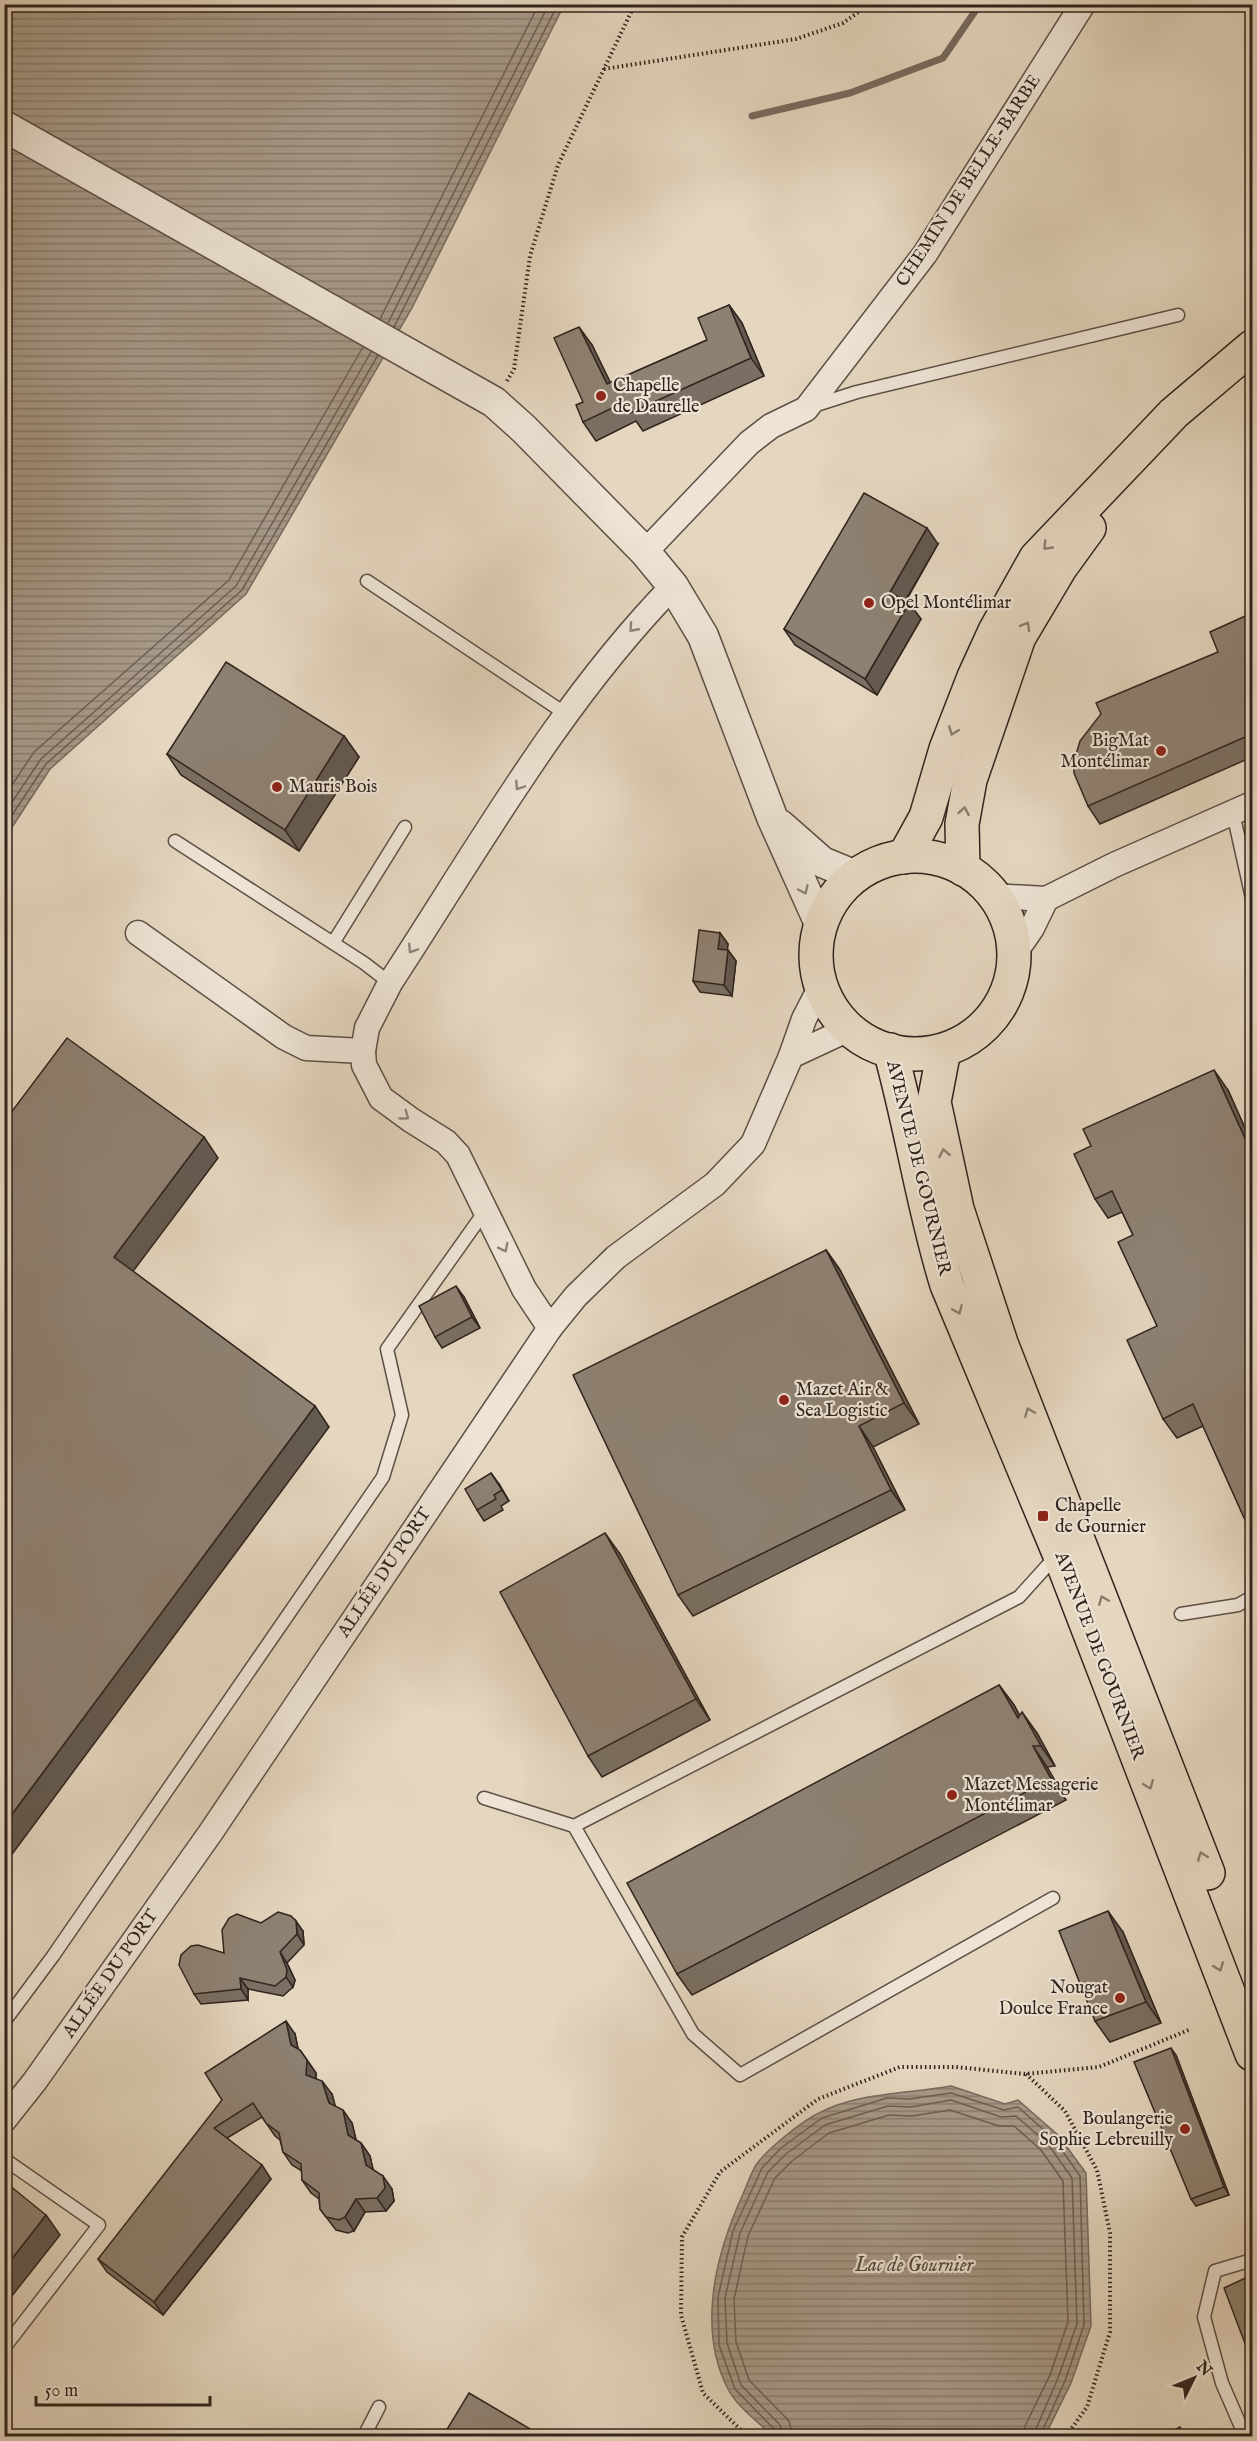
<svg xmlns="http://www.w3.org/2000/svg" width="1257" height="2441" font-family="'IM FELL English',serif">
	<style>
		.water { fill: url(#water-rules); stroke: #776a5e; stroke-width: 1.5 }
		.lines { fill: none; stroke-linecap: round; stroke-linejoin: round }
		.shore { stroke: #6c5e53; stroke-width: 1.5 }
		.stream { stroke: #776a5e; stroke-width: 7 }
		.service-casing { stroke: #5d5046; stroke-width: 15 }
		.minor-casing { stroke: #5d5046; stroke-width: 27 }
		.tertiary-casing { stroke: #5d5046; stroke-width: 33 }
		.primary-casing { stroke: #30241e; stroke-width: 36 }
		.path { stroke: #30241e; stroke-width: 4; stroke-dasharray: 1.5 3; stroke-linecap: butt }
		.service { stroke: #ede4d5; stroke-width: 12 }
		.minor { stroke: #ede4d5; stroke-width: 24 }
		.tertiary { stroke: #ede4d5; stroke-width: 30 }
		.primary { stroke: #e4d6bf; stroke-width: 33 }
		.wall { fill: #7a6f62; stroke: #30241e; stroke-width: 1.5 }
		.shaded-wall { fill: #635a50; stroke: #30241e; stroke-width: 1.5 }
		.building { fill: #8e8172; stroke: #30241e; stroke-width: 1.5 }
		.oneway { stroke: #8a7d6e }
		.oneway2 { stroke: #8e847a }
		.poi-dot { fill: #8f2418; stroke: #ede4d5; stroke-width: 2 }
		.labels { text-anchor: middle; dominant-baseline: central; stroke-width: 4.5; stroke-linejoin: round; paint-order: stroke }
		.street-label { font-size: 18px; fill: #30241e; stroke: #ede4d5 }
		.poi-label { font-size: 18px; fill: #30241e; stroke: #ede4d5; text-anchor: start }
		.water-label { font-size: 20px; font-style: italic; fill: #54473e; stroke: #ede4d5 }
	</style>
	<defs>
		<pattern id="water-rules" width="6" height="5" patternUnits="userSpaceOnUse" patternTransform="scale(1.5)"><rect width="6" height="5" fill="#a79988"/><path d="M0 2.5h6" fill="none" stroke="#887d6f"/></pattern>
	</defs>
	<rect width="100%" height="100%" fill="#e4d6bf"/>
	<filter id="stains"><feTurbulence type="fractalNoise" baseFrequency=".00333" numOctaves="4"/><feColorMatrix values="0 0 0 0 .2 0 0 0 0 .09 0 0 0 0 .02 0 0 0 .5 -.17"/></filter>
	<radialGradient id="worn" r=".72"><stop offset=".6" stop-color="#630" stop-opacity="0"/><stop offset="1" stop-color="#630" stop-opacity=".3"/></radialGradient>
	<g class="water">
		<polygon points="5,5 564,5 412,308 246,594 50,769 5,838"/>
		<path d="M951,2086l54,18 13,-4 40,35 28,38 5,153 -20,57 -26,53h-272c-14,-13 -35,-29 -44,-45 -33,-62 -13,-138 14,-197 4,-9 8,-21 13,-29 11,-16 46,-44 63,-52 40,-21 89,-19 132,-27z"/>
	</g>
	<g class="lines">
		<g class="shore">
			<polyline points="380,319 539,4"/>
			<polyline points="388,323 549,4"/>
			<polyline points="394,327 558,4"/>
			<polyline points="4,797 34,752 229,580 363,347"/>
			<polyline points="4,814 41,759 236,586 371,352"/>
			<polyline points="4,827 46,764 242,590 378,355"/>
			<polyline points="776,2436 775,2430 735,2389 719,2345 718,2297 733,2231 762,2168 781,2148 822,2118 887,2098 910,2099 951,2093 1004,2110 1018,2107 1054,2139 1080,2176 1084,2325 1065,2381 1040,2436"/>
			<polyline points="784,2436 780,2425 741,2385 727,2343 725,2298 740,2233 768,2172 786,2154 825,2125 888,2106 911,2107 951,2100 1001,2117 1016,2116 1048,2144 1072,2178 1077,2324 1058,2378 1033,2436"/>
			<polyline points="793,2436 789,2421 749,2380 736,2342 734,2299 748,2236 775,2178 792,2161 829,2133 889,2115 912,2116 950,2110 999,2126 1014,2126 1041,2150 1063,2181 1068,2322 1050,2375 1025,2426 1024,2436"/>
		</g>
		<polyline class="stream" points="752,116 850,93 943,58 980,4"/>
		<defs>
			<g id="service">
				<polyline points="813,406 857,392 1178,315"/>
				<polyline points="367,581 566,714"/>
				<polyline points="1233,813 1252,898"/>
				<polyline points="175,841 364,963 390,983"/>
				<polyline points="333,943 405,827"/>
				<polyline points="1181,1614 1238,1605 1252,1597"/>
				<polyline points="484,1798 574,1826"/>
				<polyline points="1053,1898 740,2075 693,2034 574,1826 1019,1597 1056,1556"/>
				<polyline points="4,2022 53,1956 383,1477 402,1415 387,1349 485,1211"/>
				<polyline points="4,2159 99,2225 4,2348"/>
				<polyline points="364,2436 379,2407"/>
				<polyline points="1245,2436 1222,2383 1204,2317 1215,2271 1252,2260"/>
			</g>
			<g id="minor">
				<polyline points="645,552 749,443 771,426 806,409 925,254 1083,4"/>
				<polyline points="993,896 1046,899 1114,865 1252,804"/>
				<polyline points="138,933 284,1037 306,1048 363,1051"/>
				<polyline points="1014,954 1032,928 1046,899"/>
				<polyline points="821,986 804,1019 791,1056 836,1035 846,1026"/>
				<path d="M550,1328l-26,-39 -66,-134 -12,-13 -35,-22 -30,-22 -17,-33 -1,-14 4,-23 23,-45c89,-136 170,-281 283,-397"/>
				<polyline points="4,2120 35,2081 211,1832 550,1328 576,1296 616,1257 715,1184 753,1144 791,1056"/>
			</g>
			<g id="tertiary">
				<polyline points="4,126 494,402 524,429 645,552 673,586 703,636 772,817 821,926"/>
				<polyline points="780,825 822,862 856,876"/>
			</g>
			<g id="primary">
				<circle cx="915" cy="955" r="99"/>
				<polyline points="904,857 926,817 946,749 974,677 995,631 1036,558 1174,413 1252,347"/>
				<polyline points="963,869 962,824 970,780 1019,637 1060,568 1089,528"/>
				<path d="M890,1050c22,78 33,158 57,235l112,268 193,501"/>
				<polyline points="944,1050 934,1102 957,1209 1001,1343 1208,1873"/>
			</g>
		</defs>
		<use href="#service" class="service-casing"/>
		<use href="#minor" class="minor-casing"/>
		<use href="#tertiary" class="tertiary-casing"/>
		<use href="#primary" class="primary-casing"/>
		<g class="path">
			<polyline points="604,69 796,39 843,23 870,4"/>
			<polyline points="507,381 514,369 530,256 558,165 635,4"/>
			<polyline points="1026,2074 1065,2111 1097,2170 1110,2233 1110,2332 1087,2407 1066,2436"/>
			<polyline points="747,2436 703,2393 681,2315 682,2237 720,2172 818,2099 900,2067 956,2067 1025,2074 1099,2067 1191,2029"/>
		</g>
		<use href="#service" class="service"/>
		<use href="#minor" class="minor"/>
		<use href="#tertiary" class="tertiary"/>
		<use href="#primary" class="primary"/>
	</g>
	<g class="wall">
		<polygon points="729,305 742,323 764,376 643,431 636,421 596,441 583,422 583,402 592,345 610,383 707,340"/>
		<polygon points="938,544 906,601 909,603 921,619 877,695 795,645 784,629"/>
		<polygon points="1252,613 1252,757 1100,824 1088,806 1218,652"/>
		<polygon points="344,736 359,757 299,851 181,775 167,754"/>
		<polygon points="720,933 728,944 727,950 728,950 736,961 732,996 700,992 693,981"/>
		<polygon points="1228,1090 1252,1144 1252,1531 1246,1522 1203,1426 1177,1438 1163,1419 1157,1326 1133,1235 1122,1212 1108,1218 1095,1199"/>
		<polygon points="826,1250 840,1270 919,1424 873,1447 905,1510 693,1616 678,1595"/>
		<polygon points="464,1297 480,1328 442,1348 435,1337"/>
		<polygon points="499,1484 509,1501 501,1506 503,1510 484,1521 477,1510"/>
		<polygon points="620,1554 710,1720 602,1777 588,1756"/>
		<polygon points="999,1685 1014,1705 1020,1716 1037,1733 1055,1766 1047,1767 1066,1800 692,1995 677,1974"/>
		<polygon points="261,1923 303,1931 304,1945 287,1963 295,1980 293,1987 283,1996 248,1989 248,2000 201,2004 194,1994 224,1953"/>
		<polygon points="1123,1932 1161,2023 1110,2042 1095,2021"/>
		<polygon points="295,2034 298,2049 309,2063 316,2073 316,2079 332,2094 335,2106 352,2123 356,2140 361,2143 370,2156 373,2170 392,2189 394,2201 386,2211 365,2212 354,2231 348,2233 336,2230 320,2209 319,2199 311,2193 302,2180 302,2171 292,2165 283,2152 280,2140 275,2136 262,2117 227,2138 271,2179 163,2315 107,2272 98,2259"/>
		<polygon points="1176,2055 1229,2195 1196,2206 1191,2199"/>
	</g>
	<g class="shaded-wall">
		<polygon points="729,305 742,323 764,376 751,358"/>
		<polygon points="579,327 592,345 620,402 607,384"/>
		<polygon points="927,528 938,544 901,608 890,592"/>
		<polygon points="909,603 921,619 877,695 865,679"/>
		<polygon points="344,736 359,757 299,851 285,830"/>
		<polygon points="720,933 728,944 726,960 718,949"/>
		<polygon points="728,950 736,961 732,996 724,985"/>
		<polygon points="1214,1070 1228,1090 1252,1144 1252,1154"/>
		<polygon points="204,1137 218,1158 128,1278 114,1257"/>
		<polygon points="826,1250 840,1270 919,1424 904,1403"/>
		<polygon points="456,1286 464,1297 480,1328 472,1317"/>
		<polygon points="315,1406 329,1427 4,1865 4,1825"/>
		<polygon points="859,1426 873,1447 905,1510 891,1490"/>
		<polygon points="491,1473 499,1484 509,1501 502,1490"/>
		<polygon points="605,1533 620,1554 710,1720 696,1699"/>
		<polygon points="999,1685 1014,1705 1032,1739 1018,1718"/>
		<polygon points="1022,1712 1037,1733 1055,1766 1041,1746"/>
		<polygon points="1033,1746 1047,1767 1066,1800 1051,1779"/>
		<polygon points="1108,1911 1123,1932 1161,2023 1146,2002"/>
		<polygon points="296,1921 303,1931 304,1945 297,1934"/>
		<polygon points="280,1952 287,1963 295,1980 293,1987 286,1977"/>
		<polygon points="240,1978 248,1989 248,2000 241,1989"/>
		<polygon points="286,2021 295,2034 300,2058 291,2045"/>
		<polygon points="1171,2048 1176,2055 1229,2195 1224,2187"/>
		<polygon points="300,2050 316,2073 315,2088 306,2075"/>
		<polygon points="322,2081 332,2094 338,2116 329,2103"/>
		<polygon points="343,2110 352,2123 358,2148 348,2135"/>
		<polygon points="361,2143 370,2156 375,2178 366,2165"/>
		<polygon points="262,2165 271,2179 163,2315 154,2302"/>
		<polygon points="383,2176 392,2189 394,2201 386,2211 377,2198"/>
		<polygon points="356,2199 365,2212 354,2231 345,2217"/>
		<polygon points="46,2215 60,2235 4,2306 4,2269"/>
	</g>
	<g class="building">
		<polygon points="729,305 751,358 630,413 625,402 583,422 576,405 583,402 554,338 579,327 607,384 707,340 698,318"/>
		<polygon points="864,493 927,528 890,592 909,603 865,679 784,629"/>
		<polygon points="1252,613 1252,734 1088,806 1074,773 1074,761 1080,741 1101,714 1096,703 1218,652 1210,632"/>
		<polygon points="226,662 344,736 285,830 167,754"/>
		<polygon points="699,930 720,933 718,949 728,950 724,985 693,981"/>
		<polygon points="67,1038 204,1137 114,1257 315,1406 4,1825 4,1122"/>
		<polygon points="1214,1070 1252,1154 1252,1519 1246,1522 1193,1404 1163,1419 1127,1340 1157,1326 1118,1242 1133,1235 1112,1191 1095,1199 1074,1154 1091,1146 1083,1129"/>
		<polygon points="826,1250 904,1403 859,1426 891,1490 678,1595 573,1375"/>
		<polygon points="456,1286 472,1317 435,1337 419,1306"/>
		<polygon points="491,1473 502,1490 494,1495 496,1499 477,1510 465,1489"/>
		<polygon points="605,1533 696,1699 588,1756 500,1592"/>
		<polygon points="999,1685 1018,1718 1022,1712 1041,1746 1033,1746 1051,1779 677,1974 627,1883"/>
		<polygon points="1108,1911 1146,2002 1095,2021 1059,1931"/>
		<polygon points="278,1912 291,1916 296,1921 297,1934 280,1952 287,1970 286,1977 275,1986 240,1978 241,1989 194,1994 179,1965 181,1955 191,1946 198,1945 224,1953 222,1930 229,1918 237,1914 261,1923"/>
		<polygon points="286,2021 291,2045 300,2050 307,2060 306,2075 322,2081 329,2103 343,2110 348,2135 361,2143 366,2165 383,2176 385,2188 377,2198 356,2199 345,2217 339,2220 326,2217 320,2209 319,2193 302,2180 301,2164 283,2152 279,2133 266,2123 253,2103 214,2128 262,2165 154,2302 98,2259 222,2100 205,2073"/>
		<polygon points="1171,2048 1224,2187 1191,2199 1134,2062"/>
		<polygon points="4,2181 46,2215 4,2269"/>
		<polygon points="1252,2275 1252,2362 1224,2288"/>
		<polygon points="469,2393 542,2436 443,2436"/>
		<polygon points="1180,2427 1185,2436 1162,2436"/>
	</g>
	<defs><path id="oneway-chevron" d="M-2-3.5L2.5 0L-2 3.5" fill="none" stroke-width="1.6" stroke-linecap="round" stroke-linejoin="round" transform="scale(1.5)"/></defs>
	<g class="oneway">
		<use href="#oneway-chevron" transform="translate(1047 546) rotate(134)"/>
		<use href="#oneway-chevron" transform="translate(1026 626) rotate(-60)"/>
		<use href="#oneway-chevron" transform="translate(953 731) rotate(111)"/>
		<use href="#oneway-chevron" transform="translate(964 811) rotate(-80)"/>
		<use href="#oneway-chevron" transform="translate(944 1153) rotate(-101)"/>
		<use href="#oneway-chevron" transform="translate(958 1310) rotate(67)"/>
		<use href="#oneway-chevron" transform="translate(1029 1412) rotate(-112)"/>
		<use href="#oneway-chevron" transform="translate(1103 1600) rotate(-112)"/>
		<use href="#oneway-chevron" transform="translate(1149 1785) rotate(69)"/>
		<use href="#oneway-chevron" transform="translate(1202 1856) rotate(-111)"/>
		<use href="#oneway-chevron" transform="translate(1219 1967) rotate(69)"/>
	</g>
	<g class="oneway2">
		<use href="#oneway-chevron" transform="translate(633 628) rotate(132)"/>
		<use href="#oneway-chevron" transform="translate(519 786) rotate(123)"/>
		<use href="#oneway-chevron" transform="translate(804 890) rotate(65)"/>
		<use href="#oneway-chevron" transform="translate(412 949) rotate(123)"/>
		<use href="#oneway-chevron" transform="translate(405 1116) rotate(36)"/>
		<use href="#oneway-chevron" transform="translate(504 1248) rotate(63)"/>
	</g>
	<g class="poi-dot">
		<circle cx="601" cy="396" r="6"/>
		<circle cx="869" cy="603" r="6"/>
		<circle cx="1161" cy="751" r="6"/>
		<circle cx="277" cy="787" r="6"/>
		<circle cx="784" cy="1400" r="6"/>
		<rect x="1037" y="1510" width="12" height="12" rx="3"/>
		<circle cx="952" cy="1795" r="6"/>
		<circle cx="1120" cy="1998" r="6"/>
		<circle cx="1185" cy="2129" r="6"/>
	</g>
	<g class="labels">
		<g class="street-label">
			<text transform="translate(969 181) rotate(-57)">CHEMIN DE BELLE-BARBE</text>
			<text transform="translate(918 1168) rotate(76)">AVENUE DE GOURNIER</text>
			<text transform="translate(385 1573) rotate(-56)">ALLÉE DU PORT</text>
			<text transform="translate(1099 1656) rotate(69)">AVENUE DE GOURNIER</text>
			<text transform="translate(111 1974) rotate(-55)">ALLÉE DU PORT</text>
		</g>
		<g class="poi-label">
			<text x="613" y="386">Chapelle<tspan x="613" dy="21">de Daurelle</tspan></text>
			<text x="881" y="603">Opel Montélimar</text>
			<text x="1149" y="741" text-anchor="end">BigMat<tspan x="1149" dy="21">Montélimar</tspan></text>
			<text x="289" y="787">Mauris Bois</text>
			<text x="796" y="1390">Mazet Air &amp;<tspan x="796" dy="21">Sea Logistic</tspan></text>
			<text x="1055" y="1506">Chapelle<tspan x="1055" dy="21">de Gournier</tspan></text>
			<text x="964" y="1785">Mazet Messagerie<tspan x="964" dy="21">Montélimar</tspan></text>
			<text x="1108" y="1988" text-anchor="end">Nougat<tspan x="1108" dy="21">Doulce France</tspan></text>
			<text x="1173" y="2119" text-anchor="end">Boulangerie<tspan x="1173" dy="21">Sophie Lebreuilly</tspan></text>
		</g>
		<g class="water-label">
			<text x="914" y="2265">Lac de Gournier</text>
		</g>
	</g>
	<rect width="1257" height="2441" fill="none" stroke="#e4d6bf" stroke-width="24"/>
	<rect x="6" y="6" width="1245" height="2429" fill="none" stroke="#30241e" stroke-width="3"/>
	<rect x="12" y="12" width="1233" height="2417" fill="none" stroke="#30241e" stroke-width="1.5"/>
	<g transform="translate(1194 2378) rotate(47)" stroke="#ede4d5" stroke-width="4.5" paint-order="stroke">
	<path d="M0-4.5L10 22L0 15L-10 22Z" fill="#30241e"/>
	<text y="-9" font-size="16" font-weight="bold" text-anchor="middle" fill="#30241e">N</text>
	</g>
	<path d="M36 2396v9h174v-9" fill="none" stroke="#30241e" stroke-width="3"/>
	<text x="45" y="2396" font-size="18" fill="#30241e" stroke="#ede4d5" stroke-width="4.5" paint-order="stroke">50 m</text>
	<rect width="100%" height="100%" filter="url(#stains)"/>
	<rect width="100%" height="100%" fill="url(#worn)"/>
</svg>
